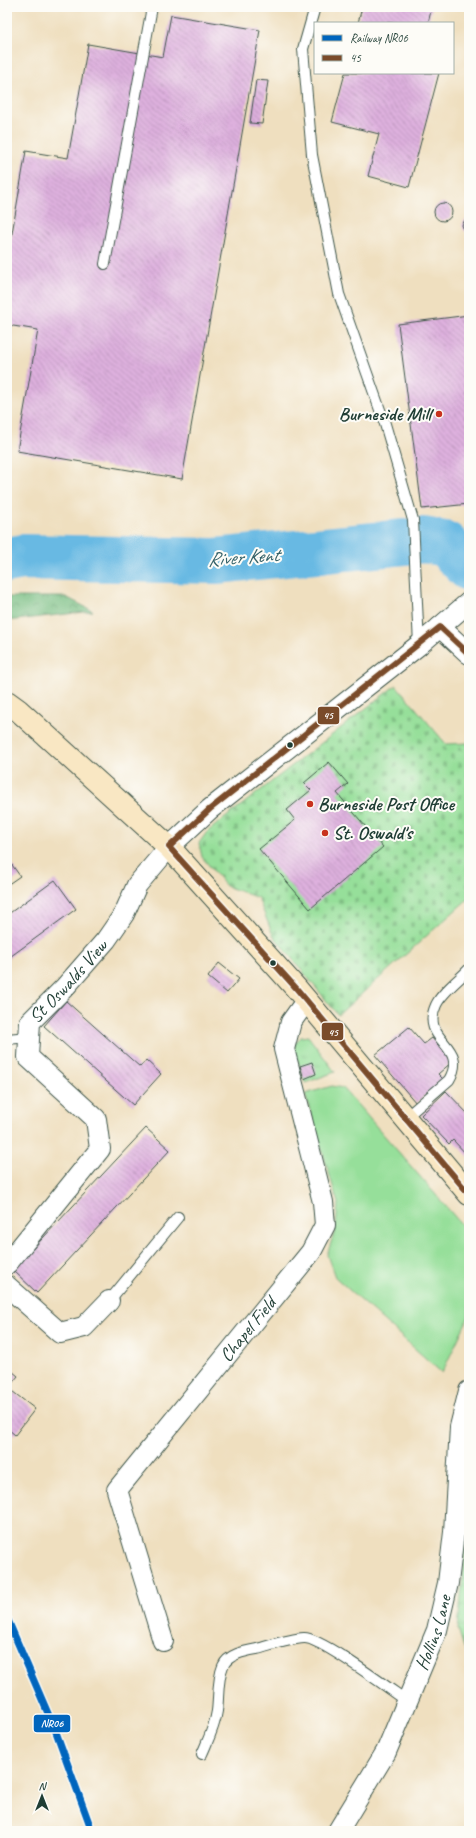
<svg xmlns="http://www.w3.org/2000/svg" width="476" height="1838" font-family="Caveat,sans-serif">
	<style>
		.grass { fill: url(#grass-tufts); stroke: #5a8e67 }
		.forest { fill: url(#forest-crowns); stroke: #4c7e5b }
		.cemetery { fill: url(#cemetery-stones); stroke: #5a8e67 }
		.green { fill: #96df9a; stroke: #5a8e67 }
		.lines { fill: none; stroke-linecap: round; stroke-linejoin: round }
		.river { stroke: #67b9e3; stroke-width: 46 }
		.building { fill: url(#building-back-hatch) }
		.lane-casing { stroke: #3e5549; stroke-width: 12 }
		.street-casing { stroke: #3e5549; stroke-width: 22 }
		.secondary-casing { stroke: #3e5549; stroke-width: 24 }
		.lane { stroke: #fff; stroke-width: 10 }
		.street { stroke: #fff; stroke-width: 20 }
		.secondary { stroke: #f9e7c3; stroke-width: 22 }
		.bus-1-casing { stroke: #fdfcf7; stroke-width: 9 }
		.bus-1 { stroke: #7a4b2a; stroke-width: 6 }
		.rail-1-casing { stroke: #fdfcf7; stroke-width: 10 }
		.rail-1 { stroke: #0065bd; stroke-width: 7 }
		.poi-dot { fill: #c8321e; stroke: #fdfcf7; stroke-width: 1.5 }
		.bus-dot { fill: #1f3d34; stroke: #fdfcf7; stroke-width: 1.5 }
		.labels { text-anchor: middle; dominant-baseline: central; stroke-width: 4; stroke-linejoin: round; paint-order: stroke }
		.poi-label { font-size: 19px; font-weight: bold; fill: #1f3d34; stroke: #fdfcf7; text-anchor: start }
		.street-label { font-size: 19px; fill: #1f3d34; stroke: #fdfcf7 }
		.water-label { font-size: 20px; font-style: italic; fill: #356269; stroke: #fdfcf7 }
		.line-badge { stroke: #fdfcf7; stroke-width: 1.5 }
		.badge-label { font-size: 11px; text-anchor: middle; font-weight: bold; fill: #fff }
	</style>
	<defs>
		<pattern id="grass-tufts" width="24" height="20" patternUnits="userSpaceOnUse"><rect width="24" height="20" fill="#96df9a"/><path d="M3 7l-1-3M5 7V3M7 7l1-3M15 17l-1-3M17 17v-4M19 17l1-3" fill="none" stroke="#81c085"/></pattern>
		<pattern id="forest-crowns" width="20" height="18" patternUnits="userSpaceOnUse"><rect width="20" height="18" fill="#78be82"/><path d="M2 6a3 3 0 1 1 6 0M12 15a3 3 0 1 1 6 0" fill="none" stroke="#629c6b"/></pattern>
		<pattern id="cemetery-stones" width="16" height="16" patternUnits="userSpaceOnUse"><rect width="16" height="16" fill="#96df9a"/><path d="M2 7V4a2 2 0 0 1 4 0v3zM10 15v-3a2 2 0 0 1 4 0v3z" fill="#81c085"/></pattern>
		<pattern id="building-back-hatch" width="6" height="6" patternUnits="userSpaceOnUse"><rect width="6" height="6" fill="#deb0de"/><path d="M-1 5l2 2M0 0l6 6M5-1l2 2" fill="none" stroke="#b390b5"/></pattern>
	</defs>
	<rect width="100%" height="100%" fill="#fdfcf7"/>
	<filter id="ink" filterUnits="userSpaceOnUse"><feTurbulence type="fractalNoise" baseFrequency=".025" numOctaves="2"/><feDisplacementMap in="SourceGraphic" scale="8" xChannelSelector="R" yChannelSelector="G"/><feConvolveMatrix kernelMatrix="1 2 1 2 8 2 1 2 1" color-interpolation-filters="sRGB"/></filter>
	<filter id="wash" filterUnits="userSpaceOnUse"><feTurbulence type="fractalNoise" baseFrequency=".012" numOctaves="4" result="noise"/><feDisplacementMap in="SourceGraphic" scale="16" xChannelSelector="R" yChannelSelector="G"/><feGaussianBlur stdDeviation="0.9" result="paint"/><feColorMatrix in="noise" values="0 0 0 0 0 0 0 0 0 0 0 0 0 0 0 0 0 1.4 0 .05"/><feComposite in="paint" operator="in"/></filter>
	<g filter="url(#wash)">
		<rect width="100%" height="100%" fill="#efdfbf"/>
		<g class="grass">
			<polygon points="308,1036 335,1072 305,1083 294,1050 295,1043 301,1037"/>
			<polygon points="469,1506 469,1663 458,1629"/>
		</g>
		<polygon class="forest" points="7,597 66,597 93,611 7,621"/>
		<polygon class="cemetery" points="396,685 446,744 469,743 469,898 338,1015 273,935 258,898 226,886 202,857 199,843 207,832"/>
		<polygon class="green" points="332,1086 343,1088 469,1233 469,1316 442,1373 335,1277 327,1255 336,1227 338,1203 305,1094"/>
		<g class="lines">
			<polyline class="river" points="7,560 23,557 216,561 424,540 445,544 469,568"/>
		</g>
		<g id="blocks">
			<g class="building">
				<polygon points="362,7 432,7 428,23 358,23"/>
				<polygon points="171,15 260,30 182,479 17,451 38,330 7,325 7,263 26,151 68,158 88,44 163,57"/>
				<polygon points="345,73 439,73 409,187 368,176 379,134 332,122"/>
				<polygon points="256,80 268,81 262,124 250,123"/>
				<circle cx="443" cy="212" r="9"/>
				<polygon points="469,217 469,234 464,230 462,225 465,220"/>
				<polygon points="469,315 469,504 422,509 398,324"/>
				<polygon points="329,762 348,784 337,793 383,847 310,909 259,849 295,820 287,810 311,790 304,783"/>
				<polygon points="7,858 20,876 7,885"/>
				<polygon points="55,880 76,909 7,959 7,915"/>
				<polygon points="219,963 239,979 227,993 208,977"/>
				<polygon points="66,1001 140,1067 146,1060 161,1074 133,1105 44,1026"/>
				<polygon points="409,1027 424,1044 432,1038 452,1062 438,1074 444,1080 416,1103 375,1055"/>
				<polygon points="312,1062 316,1074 304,1079 300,1066"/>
				<polygon points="446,1091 469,1115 469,1157 453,1140 449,1144 421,1115"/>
				<polygon points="146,1128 170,1150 37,1293 13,1270"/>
				<polygon points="7,1367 18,1376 8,1388 35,1409 15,1435 7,1428"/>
			</g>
		</g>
	</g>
	<g filter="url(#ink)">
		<use href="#blocks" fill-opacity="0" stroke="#3e5549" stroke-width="1"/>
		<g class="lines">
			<defs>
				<g id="lane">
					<polyline points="315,7 303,49 312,155 339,294 385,424 413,520 419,645"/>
					<polyline points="105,264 152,7"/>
					<polyline points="7,1039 29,1037"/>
					<path d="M405,1118l44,-38c21,-36 -30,-38 -13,-75 6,-13 23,-25 33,-36"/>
					<polyline points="109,1301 178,1217"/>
					<path d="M202,1754c6,-14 13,-28 15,-43 2,-14 0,-31 6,-45 5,-12 23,-15 34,-17 15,-4 32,-10 47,-11 16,-1 87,52 103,63"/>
				</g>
				<g id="street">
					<polyline points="440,627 469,654"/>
					<path id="s1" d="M7,1264l93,-115 -4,-30 -68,-62 2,-35 35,-35 41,-47 18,-26 13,-29 32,-38 41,-38 209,-164 50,-43"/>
					<polyline points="7,1286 60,1333 84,1327 109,1301"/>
					<path id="s2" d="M163,1641l-46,-151 194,-238 14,-27 -2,-23 -39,-153 7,-27 15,-21"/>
					<path id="s3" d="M338,1831l48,-79 51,-122 11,-47 6,-51 6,-105 9,-36"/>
				</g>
				<polyline id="secondary" points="7,702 18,710 169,847 296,988 469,1194"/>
			</defs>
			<use href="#lane" class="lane-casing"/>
			<use href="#street" class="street-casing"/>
			<use href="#secondary" class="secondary-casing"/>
			<use href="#lane" class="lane"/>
			<use href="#street" class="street"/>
			<use href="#secondary" class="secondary"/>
			<defs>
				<polyline id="bus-1" points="469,654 440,627 210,809 169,847 296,988 469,1194"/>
			</defs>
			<use href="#bus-1" class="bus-1-casing"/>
			<use href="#bus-1" class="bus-1"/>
			<defs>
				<polyline id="rail-1" points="7,1618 56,1732 92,1831"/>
			</defs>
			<use href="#rail-1" class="rail-1-casing"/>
			<use href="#rail-1" class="rail-1"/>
		</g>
	</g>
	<g class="poi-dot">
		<circle cx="439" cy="414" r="4"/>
		<circle cx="310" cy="804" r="4"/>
		<circle cx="325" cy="833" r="4"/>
	</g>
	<g class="bus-dot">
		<circle cx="290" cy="745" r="3.5"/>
		<circle cx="273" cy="963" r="3.5"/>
	</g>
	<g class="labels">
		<g class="poi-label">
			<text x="431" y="414" text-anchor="end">Burneside Mill</text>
			<text x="318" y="804">Burneside Post Office</text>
			<text x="333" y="833">St. Oswald's</text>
		</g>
		<g class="street-label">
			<text stroke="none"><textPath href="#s1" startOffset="361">St Oswalds View</textPath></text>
			<text stroke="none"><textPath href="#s2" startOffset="365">Chapel Field</textPath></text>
			<text stroke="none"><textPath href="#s3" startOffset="221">Hollins Lane</textPath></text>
		</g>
		<g class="water-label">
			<text transform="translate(243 557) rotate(-4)">River Kent</text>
		</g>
	</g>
	<g class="line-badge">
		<rect x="317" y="706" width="23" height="19" rx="4" fill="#7a4b2a"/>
		<rect x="321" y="1022" width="23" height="19" rx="4" fill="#7a4b2a"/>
		<rect x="33" y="1714" width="38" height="19" rx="4" fill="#0065bd"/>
	</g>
	<g class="badge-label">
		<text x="328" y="719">45</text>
		<text x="333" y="1036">45</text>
		<text x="52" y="1727">NR06</text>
	</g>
	<rect width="476" height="1838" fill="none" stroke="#fdfcf7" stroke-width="24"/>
	<rect x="314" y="22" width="140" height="52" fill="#fdfcf7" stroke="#a4b0a9"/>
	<rect x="322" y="35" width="20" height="6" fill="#0065bd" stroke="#a4b0a9"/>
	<text x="350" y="42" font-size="12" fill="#1f3d34">Railway NR06</text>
	<rect x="322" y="55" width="20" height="6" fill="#7a4b2a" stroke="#a4b0a9"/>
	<text x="350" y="62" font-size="12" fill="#1f3d34">45</text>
	<g transform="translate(42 1796)" stroke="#fdfcf7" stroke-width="3" paint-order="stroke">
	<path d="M0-3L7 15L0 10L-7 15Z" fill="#1f3d34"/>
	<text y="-6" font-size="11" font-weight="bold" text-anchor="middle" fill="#1f3d34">N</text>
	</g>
</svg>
